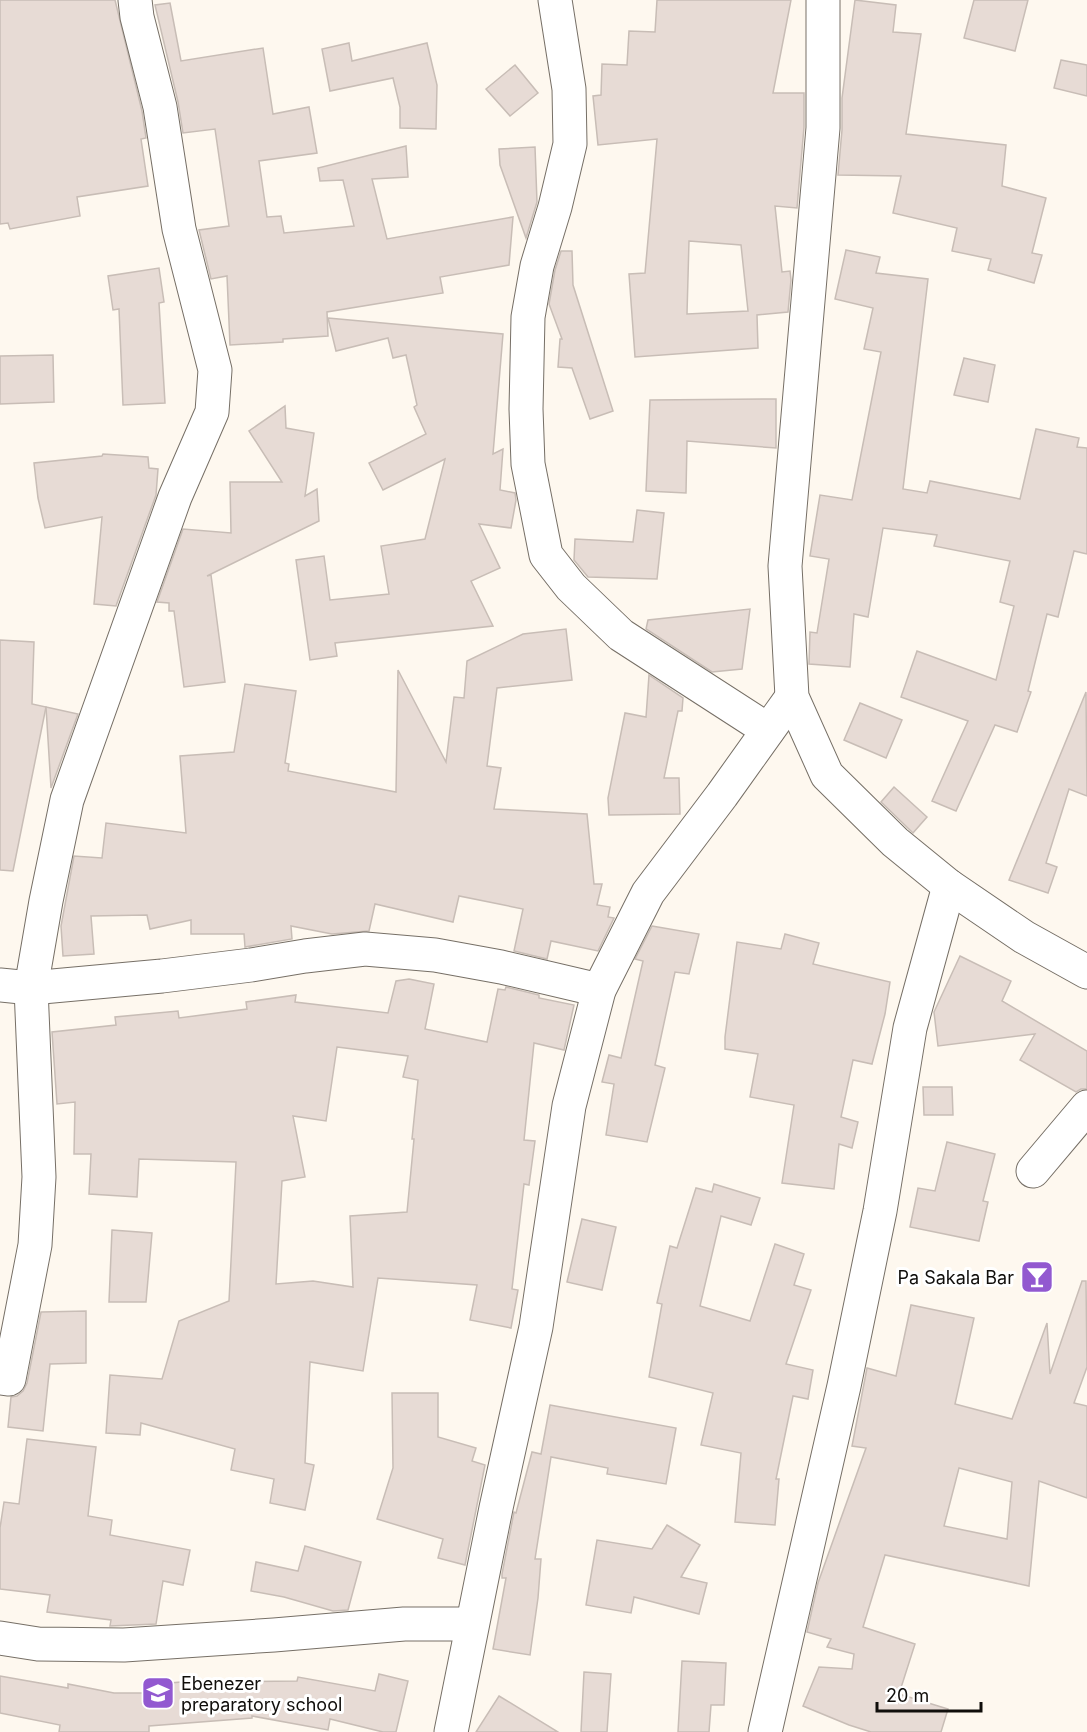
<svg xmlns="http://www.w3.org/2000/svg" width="1087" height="1732" font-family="Inter,sans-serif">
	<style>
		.building { fill: #e7dbd5; stroke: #c8bdb6; stroke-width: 1.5; fill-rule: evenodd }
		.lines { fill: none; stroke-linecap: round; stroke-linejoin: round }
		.minor-casing { stroke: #766f66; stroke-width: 35 }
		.minor { stroke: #fff; stroke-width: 33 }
		.labels { text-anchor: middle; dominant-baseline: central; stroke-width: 6; stroke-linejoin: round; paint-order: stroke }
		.poi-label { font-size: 18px; fill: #100e0b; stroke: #fff; text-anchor: end }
	</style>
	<rect width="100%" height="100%" fill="#fef8ef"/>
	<g class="building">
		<polygon points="0,0 115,0 142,111 146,138 141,139 148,186 77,197 80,216 10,229 8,223 0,224"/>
		<path d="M657,0h134l-18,93h31v34l-7,81 -22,-2 7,66 8,-1 1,9 -3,32 -31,3 1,33 -123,9 -6,-83 16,-1 12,-134 -59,6 -5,-49 8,-1 1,-31 25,1 2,-34 26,1zM689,241l52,4 7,66 -61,3z"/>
		<polygon points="855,0 896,5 893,32 921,34 906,134 1006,145 1002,186 1046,198 1032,253 1042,255 1034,283 988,270 991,259 952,251 957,228 893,213 901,176 838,175 842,130 842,98"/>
		<polygon points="974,0 1028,0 1015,51 964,38"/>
		<polygon points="170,3 181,61 263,48 273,114 309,107 317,153 259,161 267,217 281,216 284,233 354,226 343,180 320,181 318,168 406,146 408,177 372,179 387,239 513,217 509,265 440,277 443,293 327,312 328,336 283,339 283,342 230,345 227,276 211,279 199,230 229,226 215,129 183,133 178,102 155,5"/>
		<polygon points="349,43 352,61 427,43 437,85 436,129 400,128 400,107 393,78 330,91 322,49"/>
		<polygon points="1061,60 1087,65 1087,96 1054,88"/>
		<polygon points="515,65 538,93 510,116 486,89"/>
		<polygon points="535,147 537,202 526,238 500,165 499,149"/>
		<polygon points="846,250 880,257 876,273 928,279 903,489 927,493 930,481 1020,499 1036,429 1079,438 1077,447 1087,448 1087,554 1074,551 1058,617 1047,614 1028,691 1031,692 1017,732 995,725 956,811 932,801 968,721 901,697 917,651 996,680 1014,606 1000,602 1010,561 934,546 937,535 883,528 868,617 854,614 850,667 809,664 810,632 817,633 829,559 810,556 820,495 852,500 881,352 864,349 873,308 835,299"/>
		<polygon points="561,251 572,251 573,285 613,411 590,419 572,368 558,367 560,339 562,339 549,304 555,270"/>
		<polygon points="159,268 164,302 159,303 165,403 123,405 119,309 113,310 108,276"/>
		<polygon points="328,318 503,334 493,454 503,449 500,490 515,493 516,500 511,528 479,524 500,568 471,581 493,626 335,643 337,656 310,660 296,560 324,556 330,600 389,594 381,546 425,539 445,459 383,490 369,463 426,434 414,407 417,405 406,355 393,358 388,338 336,351"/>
		<polygon points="53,355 54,402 0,404 0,356"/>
		<polygon points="964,358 995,365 988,402 954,395"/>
		<polygon points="776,399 776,448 687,441 686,493 646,491 650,400"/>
		<polygon points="285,406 286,428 314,433 305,496 317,489 319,521 207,576 211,575 225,682 184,687 174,611 169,611 169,603 157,602 183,529 231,533 230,482 282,482 249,431"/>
		<polygon points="103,454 148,457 149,468 158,469 156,495 116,606 94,604 102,517 45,528 38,498 34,463 102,456"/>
		<polygon points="637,510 664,513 657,579 588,577 574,560 575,539 633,542"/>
		<polygon points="750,609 742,669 712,672 646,629 648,620"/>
		<polygon points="566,629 572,680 497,688 487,766 501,768 494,809 587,814 594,884 602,884 597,905 610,907 608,917 614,918 598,951 551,941 547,959 514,951 523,909 459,896 453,922 375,904 369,931 332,934 291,926 292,939 245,947 244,934 191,934 191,920 150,929 147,915 91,916 94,954 63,956 61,926 74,856 102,858 106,823 186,833 180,756 234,752 245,684 296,691 285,763 289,764 288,771 396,792 398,670 446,762 454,697 464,698 467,661 523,634"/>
		<polygon points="0,640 34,642 32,704 46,707 13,871 0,870"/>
		<polygon points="649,675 683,698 682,711 678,711 664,778 679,778 680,814 609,815 608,798 625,713 646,717"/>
		<polygon points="1086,692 1087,796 1069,789 1046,863 1057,867 1048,893 1009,880"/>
		<polygon points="860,703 902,720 886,758 844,740"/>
		<polygon points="46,707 78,714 51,788"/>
		<polygon points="894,787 927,817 913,833 881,802"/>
		<polygon points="652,926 699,934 689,974 675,972 655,1065 665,1068 647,1142 606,1135 614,1084 602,1082 609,1055 621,1058 643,961 635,959"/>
		<polygon points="785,934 819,943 813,964 890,982 885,1014 872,1064 853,1060 841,1117 858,1122 852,1148 839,1144 834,1189 782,1183 794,1105 750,1097 758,1054 725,1049 725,1037 737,942 781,949"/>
		<polygon points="960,956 1011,981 1002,1001 1087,1051 1087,1089 1081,1089 1076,1092 1020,1060 1035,1034 938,1046 934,1012"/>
		<path d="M409,979l25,5 -9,45 62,13 11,-53 7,1 1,-3 33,8v3l35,7 -10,45 -30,-7 -10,97 11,1 -6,44 -5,-1 -12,105 6,1 -7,38 -41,-8 7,-35 -99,-7 -15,93 -53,-9 -5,101 9,2 -9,45 -35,-7 4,-24 -43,-9 4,-21 -94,-26 -1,12 -34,-2 4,-58 52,4 17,-58 50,-20 7,-139 -97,-3 -2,38 -48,-3 2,-40h-17l1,-52 -18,2 -5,-72 64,-7 -1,-8 63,-6 1,7 68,-9 -1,-7 50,-7 -1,7 93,11 8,-32zM337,1047l71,9 -5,21 15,3 -6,59h2l-7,73 -57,4 3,71 -40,-6 -37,3 6,-103 23,-4 -12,-61 33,5z"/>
		<polygon points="923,1087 952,1087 953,1115 924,1115"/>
		<polygon points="947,1142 995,1154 983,1201 988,1202 979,1241 910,1227 918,1188 935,1191"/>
		<polygon points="714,1184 760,1198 751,1225 721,1216 700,1306 750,1321 775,1244 804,1254 794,1285 811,1290 786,1364 813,1370 808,1399 793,1396 776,1479 779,1479 775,1525 735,1522 741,1453 701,1445 713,1393 649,1377 662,1304 657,1303 670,1246 677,1248 696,1188 712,1192"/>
		<polygon points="582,1219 616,1227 602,1290 567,1282"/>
		<polygon points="112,1230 152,1233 146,1302 109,1302"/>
		<path d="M1082,1281h4l1,86 -13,36 13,3v92l-48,-17 -10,105 -144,-31 -22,72 52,17 -16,50 49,15 -7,23h-70l-22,-7 -46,-19 16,-39 33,2 2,-15 -27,-7 4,-8 -24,-7 11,-49 48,-135 -14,-2 15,-78 29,8 15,-71 63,13 -19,86 57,15 35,-96 3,51zM959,1468l53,14 -5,57 -63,-13z"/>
		<polygon points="86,1311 86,1363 50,1364 43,1431 8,1427 11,1397 17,1396 23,1391 27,1383 41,1312"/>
		<polygon points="392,1393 438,1393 438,1437 476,1448 472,1461 485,1465 465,1565 438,1558 443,1539 377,1519 393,1468"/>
		<polygon points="550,1405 676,1428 666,1484 607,1474 608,1468 551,1457 535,1559 541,1559 538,1598 530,1655 493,1649 506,1578 502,1578 502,1574 514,1512 516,1513 532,1452 541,1454"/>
		<polygon points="27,1439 96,1447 88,1516 112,1520 110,1535 190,1550 183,1585 163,1581 156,1624 110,1626 111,1620 47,1612 50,1595 0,1589 0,1528 4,1502 19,1504"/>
		<polygon points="667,1525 700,1545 681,1577 707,1583 699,1614 634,1597 631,1613 586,1605 597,1540 652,1549"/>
		<polygon points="305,1546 361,1562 348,1610 333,1611 284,1597 251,1591 256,1562 298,1571"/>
		<polygon points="682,1661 726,1663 724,1705 711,1705 709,1732 678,1732"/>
		<polygon points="584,1672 611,1674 607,1732 581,1732"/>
		<polygon points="379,1674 408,1681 396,1732 383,1732 330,1719 328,1730 252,1716 252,1718 149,1726 149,1732 59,1732 60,1725 0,1713 0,1676 68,1688 68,1684 114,1693 171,1693 170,1683 216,1679 216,1682 297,1681 298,1677 375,1691"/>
		<polygon points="499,1696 558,1732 476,1732"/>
	</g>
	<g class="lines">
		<defs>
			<g id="minor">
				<polyline points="555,0 569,89 570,144 555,207 537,266 528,317 526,409 528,464 546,555 571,587 621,635 768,730"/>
				<polyline points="823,0 823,128 785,566 792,697 827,775 895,842 949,886 1024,937 1087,972"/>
				<polyline points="0,985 31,988 162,976 251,965 305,956 365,949 435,955 501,967 599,990"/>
				<polyline points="1033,1171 1087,1107"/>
				<polyline points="0,1378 9,1379 35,1245 39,1177 31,988 46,901 67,800 175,497 212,412 215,370 179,229 160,107 137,17 135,0"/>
				<polyline points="0,1638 38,1644 124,1645 274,1635 404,1624 472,1624"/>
				<polyline points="451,1732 496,1508 536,1327 569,1106 599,990 648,893 722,795 792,697"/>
				<polyline points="765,1732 844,1386 880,1211 910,1028 949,886"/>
			</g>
		</defs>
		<use href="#minor" class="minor-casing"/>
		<use href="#minor" class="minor"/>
	</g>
	<defs>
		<symbol id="bar-square" viewBox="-11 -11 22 22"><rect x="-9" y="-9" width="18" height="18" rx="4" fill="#9259d0" stroke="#fff"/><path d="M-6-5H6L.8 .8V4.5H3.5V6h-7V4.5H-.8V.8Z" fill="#fff"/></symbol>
		<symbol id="school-square" viewBox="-11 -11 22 22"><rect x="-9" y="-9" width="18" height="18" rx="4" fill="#9259d0" stroke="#fff"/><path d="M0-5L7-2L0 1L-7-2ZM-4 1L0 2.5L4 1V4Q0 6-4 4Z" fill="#fff"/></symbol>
	</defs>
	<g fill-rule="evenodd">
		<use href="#bar-square" x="1018" y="1258" width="38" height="38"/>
		<use href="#school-square" x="139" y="1674" width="38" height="38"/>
	</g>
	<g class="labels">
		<g class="poi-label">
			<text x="1014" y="1277">Pa Sakala Bar</text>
			<text x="181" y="1683" text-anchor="start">Ebenezer<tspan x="181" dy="21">preparatory school</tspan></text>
		</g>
	</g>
	<path d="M877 1702v9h104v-9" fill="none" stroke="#100e0b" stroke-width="3"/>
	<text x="886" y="1702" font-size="18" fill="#100e0b" stroke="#ffffff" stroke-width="4.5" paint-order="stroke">20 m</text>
</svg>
